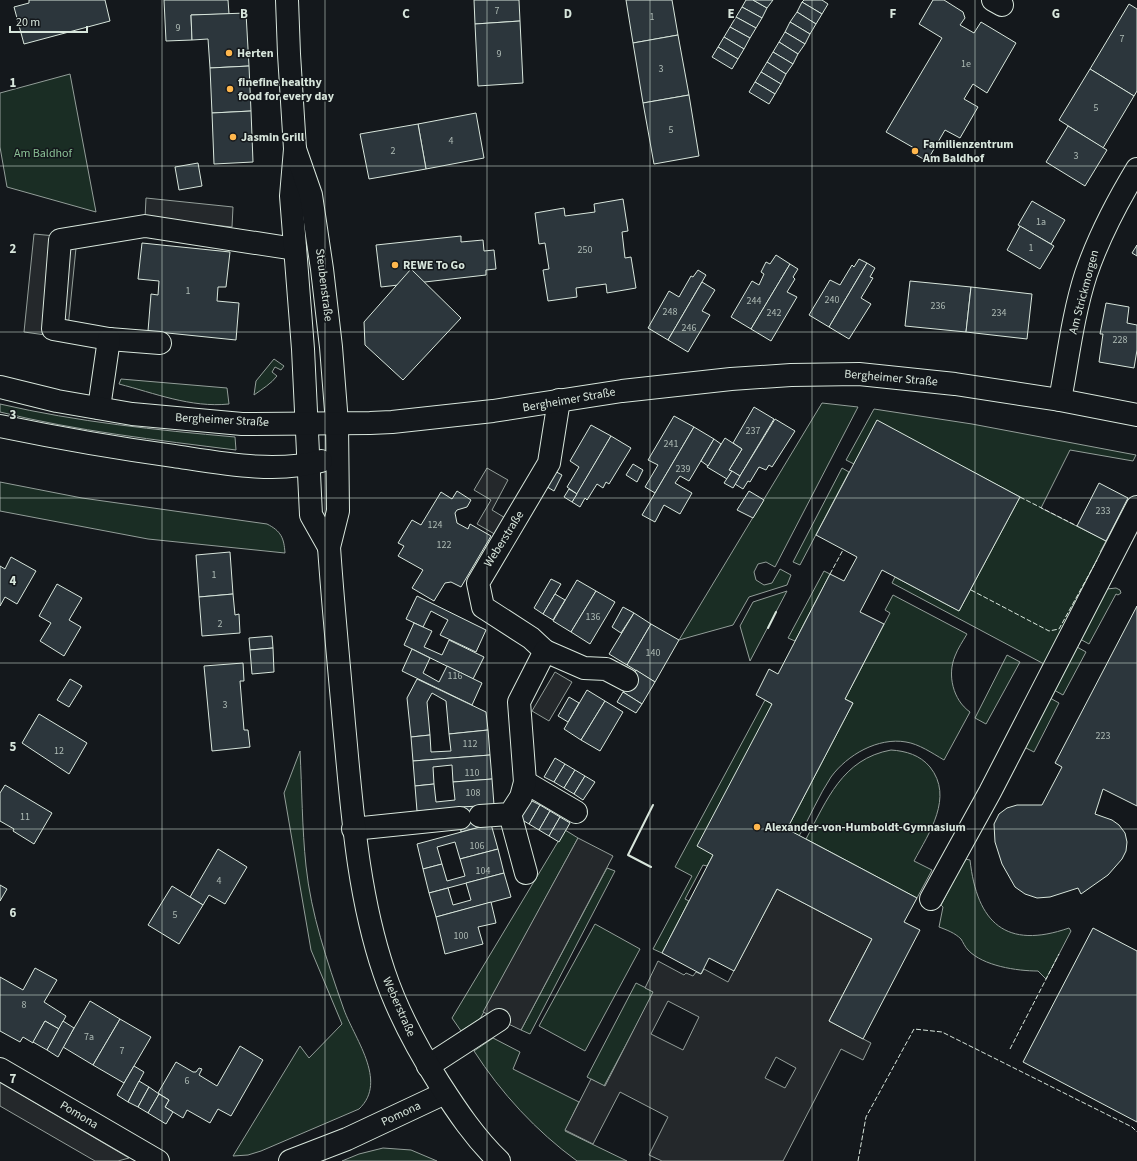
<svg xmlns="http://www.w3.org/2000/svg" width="1137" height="1161" font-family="'Source Sans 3',sans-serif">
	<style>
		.green { fill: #1a2d24; stroke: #939e99 }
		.parking { fill: #24282b; stroke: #939e99; fill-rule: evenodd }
		.building { fill: #2c363c; stroke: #d8e6dc }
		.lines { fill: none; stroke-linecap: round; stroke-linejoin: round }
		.minor-casing { stroke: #d8e6dc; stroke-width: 24 }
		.major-casing { stroke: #d8e6dc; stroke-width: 24 }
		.minor { stroke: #14181c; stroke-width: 22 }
		.major { stroke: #14181c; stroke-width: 22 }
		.fence { stroke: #d8e6dc; stroke-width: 1; stroke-dasharray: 5 2; stroke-linecap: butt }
		.wall { stroke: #d8e6dc; stroke-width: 2 }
		.grid { fill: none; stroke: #d8e6dc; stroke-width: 1; stroke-opacity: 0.55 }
		.poi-dot { fill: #ffb74d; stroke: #14181c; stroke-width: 1.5 }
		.labels { text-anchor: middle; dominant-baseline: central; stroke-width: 3; stroke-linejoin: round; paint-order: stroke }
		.number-label { font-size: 10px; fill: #adbab4 }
		.poi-label { font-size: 12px; font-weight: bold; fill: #d8e6dc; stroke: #14181c; text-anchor: start }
		.park-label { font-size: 12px; fill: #8ac095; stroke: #14181c }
		.street-label { font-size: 12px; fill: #d8e6dc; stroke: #14181c }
		.grid-label { font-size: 13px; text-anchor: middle; font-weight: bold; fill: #d8e6dc; stroke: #14181c; stroke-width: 3; stroke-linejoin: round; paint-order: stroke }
	</style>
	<rect width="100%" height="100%" fill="#14181c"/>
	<g class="green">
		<polygon points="70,74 96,212 7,187 0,147 0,93"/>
		<path d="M274,359l10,7 -3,4 -6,-3 -3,5 5,4c-6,8 -15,13 -23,19l2,-14z"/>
		<path d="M121,379l106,9 2,16c-38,4 -75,-11 -110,-20z"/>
		<polygon points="822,403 858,407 775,567 766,562 758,564 754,572 756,580 764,585 772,583 780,569 791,575 787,585 749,597 733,625 679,640"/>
		<path d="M0,404c78,18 156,26 235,33l1,13c-80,-10 -159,-19 -236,-38z"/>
		<polygon points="874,409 972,424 1136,455 1133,461 1070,450 1041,508 1106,541 1100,552 1102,554 1044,664 892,583 895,577 959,611 1020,497 877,421 854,464 846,460"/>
		<polygon points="842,468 849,472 800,565 793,562"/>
		<path d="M0,482l82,16 185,26c14,7 17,14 18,29l-137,-14 -148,-28z"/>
		<polygon points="824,571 830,574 795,641 788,638"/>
		<polygon points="1116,588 1120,590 1121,593 1118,595 1116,594 1089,644 1080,639 1107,589"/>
		<polygon points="787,591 750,661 740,626 753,602"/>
		<path d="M893,595l74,39c-4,7 -9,14 -12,22 -8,19 -2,44 15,56l-26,48c-12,-7 -25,-16 -38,-18 -28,-5 -59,13 -75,35 -12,18 -21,40 -32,59l-12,-7 66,-126 -8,-4 45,-86 -5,-3z"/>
		<polygon points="1077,647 1086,652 1063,695 1054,690"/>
		<polygon points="1007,655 1020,662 986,724 975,718"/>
		<polygon points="1050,698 1059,703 1034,752 1024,747"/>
		<polygon points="765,700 772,704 713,855 707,866 703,865 685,899 689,901 662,953 653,949 692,876 675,867"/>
		<path d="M891,750c15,1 29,5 39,17 24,30 -1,66 -16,94l18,9 -15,28 -111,-59c21,-39 36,-80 85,-89z"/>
		<path d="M300,751c2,38 2,77 6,115 5,48 21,95 37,141 10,30 46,74 16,102l-98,42 -13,4 -15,1 67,-110 9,12 33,-34 -31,-74 -27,-157z"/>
		<polygon points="565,830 578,838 480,1019 461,1031 452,1018"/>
		<path d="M965,859l5,1c7,63 36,90 99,68l2,3 -25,48 -8,-8c-21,0 -55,-5 -70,-21 -3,-3 -5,-8 -7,-11 -6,-6 -14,-9 -22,-12l4,-20 -2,-2z"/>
		<polygon points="607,868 615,871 530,1034 521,1030"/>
		<polygon points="595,924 640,949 585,1051 539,1026"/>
		<polygon points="636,983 654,992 604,1086 587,1077"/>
		<path d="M493,1038l27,14 -7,17 66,33 -14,29 62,30h-50c-41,-30 -76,-68 -103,-110z"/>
		<polygon points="383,1148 411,1150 437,1161 342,1161 359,1154"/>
	</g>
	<g class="parking">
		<polygon points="146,198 233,207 232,227 145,218"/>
		<polygon points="34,234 77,238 67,338 24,332"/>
		<polygon points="487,468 508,480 492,510 507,519 498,536 477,524 491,500 474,490"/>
		<polygon points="555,672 572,682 549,721 532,711"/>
		<polygon points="578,838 613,856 521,1030 483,1012"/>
		<path d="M777,889l95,50 -43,82 42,22 -8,17 -22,-11 -58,112h-121l-13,-6 19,-38 -48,-25 -27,52 -28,-14 26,-51 14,7 48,-94 -8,-4 13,-27 26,14 2,-2 7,3 3,-4 5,2 3,-5 24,13zM668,1001l31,16 -16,33 -32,-16zM776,1057l20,11 -11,20 -20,-10z"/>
		<polygon points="0,1082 129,1158 118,1161 95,1161 0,1106"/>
	</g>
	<g class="building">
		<polygon points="29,0 105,0 110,21 24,44 14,7 29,3"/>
		<polygon points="164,0 228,0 229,14 191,15 192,40 166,41"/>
		<polygon points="474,0 519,0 520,21 475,24"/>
		<polygon points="626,0 672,0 678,35 633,43"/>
		<polygon points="746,0 753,0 767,8 762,18 742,7"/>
		<polygon points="753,0 773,0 767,8"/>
		<polygon points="804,0 822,0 828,4 822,14 802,2"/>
		<polygon points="933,0 944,0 963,12 965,18 960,25 974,33 981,22 1016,43 987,93 973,84 964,99 978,107 960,138 945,130 927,161 911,152 914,148 886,132 942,38 919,24"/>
		<polygon points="802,2 822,14 816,24 797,12"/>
		<polygon points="1129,4 1137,9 1137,91 1134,96 1090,69"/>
		<polygon points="742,7 762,18 756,28 736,17"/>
		<polygon points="797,12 816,24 810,34 790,22"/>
		<polygon points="246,13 249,66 210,68 208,39 192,40 191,15"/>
		<polygon points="736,17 756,28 750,38 730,27"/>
		<polygon points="520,21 523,83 478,86 475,24"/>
		<polygon points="790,22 810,34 805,44 785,32"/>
		<polygon points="730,27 750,38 744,49 724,37"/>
		<polygon points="785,32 805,44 798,54 779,42"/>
		<polygon points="678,35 689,95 643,103 633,43"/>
		<polygon points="724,37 744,49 738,59 718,47"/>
		<polygon points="779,42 798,54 793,64 773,52"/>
		<polygon points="718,47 738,59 732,69 712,57"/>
		<polygon points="773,52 793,64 786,74 767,62"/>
		<polygon points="767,62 786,74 781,84 761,72"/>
		<polygon points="249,66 251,111 212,113 210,68"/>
		<polygon points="1090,69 1134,96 1103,148 1059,120"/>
		<polygon points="761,72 781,84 775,94 755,82"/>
		<polygon points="755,82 775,94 769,104 749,92"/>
		<polygon points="689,95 699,156 654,164 643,103"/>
		<polygon points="251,111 253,162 214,164 212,113"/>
		<polygon points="476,113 484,158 426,169 418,124"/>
		<polygon points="418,124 426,169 369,179 360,134"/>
		<polygon points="1068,126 1107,150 1085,186 1046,162"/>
		<polygon points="198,163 202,186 179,190 175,167"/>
		<polygon points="623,199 628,231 622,232 625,258 631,257 636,288 607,293 606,284 576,288 577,297 548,301 543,270 549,269 545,243 539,244 535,213 564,208 565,216 595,212 594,204"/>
		<polygon points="1032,201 1065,220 1051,244 1018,225"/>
		<polygon points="1020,226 1054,246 1040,269 1007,250"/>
		<polygon points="461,236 461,242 483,240 484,251 494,250 496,269 486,270 486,275 381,287 376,245"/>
		<polygon points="142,243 230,252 226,287 218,287 217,301 239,303 236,340 148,331 151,294 158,295 159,281 138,279"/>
		<polygon points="1137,245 1137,256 1132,253"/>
		<polygon points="776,255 790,264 751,329 731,317 752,281 759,285 764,274 761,272 766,262 770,264"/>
		<polygon points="859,259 867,263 829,327 809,315 830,280 840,285 852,265 854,267"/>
		<polygon points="867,263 875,268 870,277 873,278 861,298 871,304 849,339 829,327"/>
		<polygon points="790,264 798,269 793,277 795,279 787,292 797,297 771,341 751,329"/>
		<polygon points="411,269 461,318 403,380 365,345 364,322"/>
		<polygon points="698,270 706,275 668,340 648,328 669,291 679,297 691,276 693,277"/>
		<polygon points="910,281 971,287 966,332 905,326"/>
		<polygon points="702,282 715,290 702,311 710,315 688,352 668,340"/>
		<polygon points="971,287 1032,294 1027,339 966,332"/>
		<polygon points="1106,303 1129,307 1127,323 1137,325 1137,350 1134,368 1099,362 1103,334 1100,334"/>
		<polygon points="754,407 774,419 740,476 729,470 742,449 733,443"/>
		<polygon points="674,416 694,427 655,493 645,487 658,465 648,460"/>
		<polygon points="775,419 795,431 772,467 769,465 766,470 759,467 750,482 748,481 743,489 735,484"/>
		<polygon points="877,420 1020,497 959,611 882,570 860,612 884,624 845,699 853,703 787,829 917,898 904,922 920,930 863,1039 829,1021 872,939 777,889 734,971 709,958 701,974 662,953 713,855 697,846 772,704 756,695 769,669 778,674 830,574 844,581 857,557 816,535"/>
		<polygon points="591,425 611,436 577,494 567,487 579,467 570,461"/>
		<polygon points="694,427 714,439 689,481 680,476 675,483 692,493 680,514 664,505 655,522 642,515"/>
		<polygon points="611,436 631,448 609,484 606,482 603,488 597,484 587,500 585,498 580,507 572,502"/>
		<polygon points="725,438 742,449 729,470 732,471 727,479 707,467"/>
		<polygon points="714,439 721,444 708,466 701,461"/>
		<polygon points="633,464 643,470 637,482 626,475"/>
		<polygon points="553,470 562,475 554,491 544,485"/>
		<polygon points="732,471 740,476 733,488 724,483"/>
		<polygon points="1099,483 1128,498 1106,541 1077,526"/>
		<polygon points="569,489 577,494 572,502 564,497"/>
		<polygon points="457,491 471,500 467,507 457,510 455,513 457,523 468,529 470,524 491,536 461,587 451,582 445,583 434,601 412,588 423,570 398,556 404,546 398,543 412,520 421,525 441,492 452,499"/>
		<polygon points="749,491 764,500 753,518 737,510"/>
		<polygon points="230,552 233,594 199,597 196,555"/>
		<polygon points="11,557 36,571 17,604 5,597 0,606 0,566 5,569"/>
		<polygon points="551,579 561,584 543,614 534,608"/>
		<polygon points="577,580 596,591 571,632 553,621"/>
		<polygon points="57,584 82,598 69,620 81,627 64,656 40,641 51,623 39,616"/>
		<polygon points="596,591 615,602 590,644 571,632"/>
		<polygon points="233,594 235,615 239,614 240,633 202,636 199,597"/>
		<polygon points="555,594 565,600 553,620 543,614"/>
		<polygon points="417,596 486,630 476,652 440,635 448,620 431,611 423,627 406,619"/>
		<polygon points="1137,606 1137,806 1103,789 1095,814 1112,820 1119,825 1125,833 1127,842 1126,851 1122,859 1108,875 1081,894 1078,888 1050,897 1037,898 1025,894 1015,887 1002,864 995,842 994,824 999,814 1007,808 1017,805 1042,805 1062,767 1055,763"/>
		<polygon points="623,607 634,613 621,633 612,627"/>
		<polygon points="634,613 651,624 627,665 609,654"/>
		<polygon points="414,623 432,631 424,647 442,655 449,640 484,657 473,679 404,645"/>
		<polygon points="651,624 679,640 655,682 627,665"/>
		<polygon points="272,636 273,648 250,650 249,638"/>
		<polygon points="273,648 274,672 252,674 250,650"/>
		<polygon points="412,649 430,658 423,673 439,682 447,666 482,683 472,705 402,671"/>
		<polygon points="243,663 244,681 240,681 244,730 248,730 250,747 212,751 204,666"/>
		<polygon points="636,670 655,682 642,704 623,692"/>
		<polygon points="70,679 82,686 69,707 57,700"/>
		<polygon points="417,679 486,712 488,730 449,734 446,701 432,693 427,702 430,735 411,737 407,698"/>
		<polygon points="587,690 605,701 581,740 564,729"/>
		<polygon points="623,692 642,704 636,713 617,702"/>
		<polygon points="569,697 579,703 568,722 558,716"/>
		<polygon points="605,701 623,712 600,751 581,740"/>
		<polygon points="39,714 87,743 69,774 22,743"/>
		<polygon points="488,730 490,755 413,761 411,737 430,735 431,752 451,751 449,734"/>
		<polygon points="490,755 492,779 453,782 452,765 433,767 434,784 415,786 413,761"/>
		<polygon points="555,758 565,764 554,782 544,777"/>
		<polygon points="565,764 575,770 564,788 554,782"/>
		<polygon points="575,770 585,776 574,794 564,788"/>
		<polygon points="585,776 595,782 583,800 574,794"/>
		<polygon points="492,779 494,805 417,811 415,786 434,784 436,802 455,800 453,782"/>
		<polygon points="5,785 52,813 34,844 13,831 14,829 0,821 0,793"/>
		<polygon points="530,800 540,805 529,824 519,818"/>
		<polygon points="540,805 550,811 539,830 529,824"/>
		<polygon points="480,806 481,827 461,832 459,807"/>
		<polygon points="550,811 560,817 549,836 539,830"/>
		<polygon points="560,817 570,823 559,842 549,836"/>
		<polygon points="491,824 498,849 460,859 455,842 437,847 442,864 423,869 417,844"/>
		<polygon points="218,849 247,867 225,904 209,895 203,905 190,897"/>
		<polygon points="498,849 504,873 429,893 423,869 442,864 447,881 465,876 460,859"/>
		<polygon points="504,873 511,897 436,917 429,893 448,888 453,905 471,900 466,883"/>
		<polygon points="0,885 7,889 0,901"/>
		<polygon points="172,886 203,905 179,944 148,925"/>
		<polygon points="491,902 496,923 478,927 483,944 445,954 436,917"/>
		<polygon points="1093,928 1137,951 1137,1122 1023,1062"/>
		<polygon points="35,968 57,980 44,1002 66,1016 59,1029 45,1021 33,1043 23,1037 20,1042 0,1031 0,977 23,990"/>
		<polygon points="90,1001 120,1019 93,1065 63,1047"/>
		<polygon points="120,1019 151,1037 124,1083 93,1065"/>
		<polygon points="45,1021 59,1029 47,1050 33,1042"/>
		<polygon points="63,1021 74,1028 58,1057 47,1050"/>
		<polygon points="240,1046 263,1060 231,1116 218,1109 210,1123 187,1110 183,1118 165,1107 169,1100 158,1093 176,1062 193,1072 196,1072 199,1068 202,1069 199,1075 217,1086"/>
		<polygon points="134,1066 144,1072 128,1102 117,1095"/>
		<polygon points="139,1081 149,1087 138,1107 128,1102"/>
		<polygon points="149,1087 159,1094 148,1113 138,1107"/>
		<polygon points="159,1094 169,1100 165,1107 173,1112 166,1124 148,1113"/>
	</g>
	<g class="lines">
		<defs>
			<g id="minor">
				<polyline points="993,0 1002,5"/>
				<polyline points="160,343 109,339 53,329 60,240 145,226 295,249"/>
				<path d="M1060,400c8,-42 13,-86 26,-126 13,-38 31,-72 51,-105"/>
				<polyline points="99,408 109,339"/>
				<polyline points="545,651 531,638 483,607 478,583 549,463 559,400"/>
				<polyline points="525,782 576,812"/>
				<polyline points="510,814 526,873"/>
				<polyline points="480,816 510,814 521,797 525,782 519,702 545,651 584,668 606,669 627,680"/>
				<polyline points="353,829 460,818"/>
				<polyline points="931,899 990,792 1137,507"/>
				<polyline points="428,1066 499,1020"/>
				<polyline points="0,1069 158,1161"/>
				<polyline points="290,1161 347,1139 445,1093"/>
			</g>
			<g id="major">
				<polyline points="287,0 289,54 295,149 291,196 303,349 311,515 329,547"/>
				<path d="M295,149l16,46 11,74 9,78 6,76 1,88 -9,36c4,59 10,118 15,177 8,83 13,168 40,248 13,39 33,76 55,111 18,28 36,55 60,78"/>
				<polyline points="0,387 57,401 132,414 242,424 370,423 392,422 493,411 622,391 731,379 791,375 859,374 955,384 1060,400 1137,415"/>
				<path d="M0,426c58,12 115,22 174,30 46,7 102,18 147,5"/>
			</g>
		</defs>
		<use href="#minor" class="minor-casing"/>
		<use href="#major" class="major-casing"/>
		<use href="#minor" class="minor"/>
		<use href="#major" class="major"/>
		<g class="fence">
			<polyline points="1020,497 1077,526"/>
			<polyline points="830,574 843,550"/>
			<polyline points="971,590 1049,631 1059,629 1097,560"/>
			<polyline points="1010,1049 1059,954"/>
			<polyline points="858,1161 866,1117 914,1029 942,1032 1132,1127 1137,1132"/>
		</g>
		<g class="wall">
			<polyline points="768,628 776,612"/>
			<polyline points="651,867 628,855 653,805"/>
		</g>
	</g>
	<path class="grid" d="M162,0v1161M325,0v1161M487,0v1161M650,0v1161M812,0v1161M975,0v1161M0,166h1137M0,332h1137M0,498h1137M0,663h1137M0,829h1137M0,995h1137"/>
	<g class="poi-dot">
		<circle cx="229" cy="53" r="4"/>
		<circle cx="230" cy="89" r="4"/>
		<circle cx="233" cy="137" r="4"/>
		<circle cx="915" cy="151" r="4"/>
		<circle cx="395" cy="265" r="4"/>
		<circle cx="757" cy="827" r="4"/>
	</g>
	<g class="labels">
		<g class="number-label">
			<text x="497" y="11">7</text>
			<text x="652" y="17">1</text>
			<text x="178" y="28">9</text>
			<text x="1122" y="39">7</text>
			<text x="499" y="54">9</text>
			<text x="966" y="64">1e</text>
			<text x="661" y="69">3</text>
			<text x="1096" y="108">5</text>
			<text x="671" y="130">5</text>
			<text x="451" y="141">4</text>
			<text x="393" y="151">2</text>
			<text x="1076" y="156">3</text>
			<text x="1041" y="222">1a</text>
			<text x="1031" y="248">1</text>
			<text x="585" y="250">250</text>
			<text x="188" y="291">1</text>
			<text x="832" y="300">240</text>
			<text x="754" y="301">244</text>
			<text x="938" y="306">236</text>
			<text x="670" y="312">248</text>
			<text x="774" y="313">242</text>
			<text x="999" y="313">234</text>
			<text x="689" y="328">246</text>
			<text x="1120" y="340">228</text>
			<text x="753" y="431">237</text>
			<text x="671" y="444">241</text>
			<text x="683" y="469">239</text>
			<text x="1103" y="511">233</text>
			<text x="435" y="525">124</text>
			<text x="444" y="545">122</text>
			<text x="214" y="575">1</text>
			<text x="593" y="617">136</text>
			<text x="220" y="624">2</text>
			<text x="653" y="653">140</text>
			<text x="455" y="676">116</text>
			<text x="225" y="705">3</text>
			<text x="1103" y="736">223</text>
			<text x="470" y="744">112</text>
			<text x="59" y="751">12</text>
			<text x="472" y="773">110</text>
			<text x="473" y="793">108</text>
			<text x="25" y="817">11</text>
			<text x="477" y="846">106</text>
			<text x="483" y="871">104</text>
			<text x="219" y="881">4</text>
			<text x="175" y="915">5</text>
			<text x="461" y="936">100</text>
			<text x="24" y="1005">8</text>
			<text x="89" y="1037">7a</text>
			<text x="122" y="1051">7</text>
			<text x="187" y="1081">6</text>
		</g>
		<g class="poi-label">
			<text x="237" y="53">Herten</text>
			<text x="238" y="82">finefine healthy<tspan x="238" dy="14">food for every day</tspan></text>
			<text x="241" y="137">Jasmin Grill</text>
			<text x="923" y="144">Familienzentrum<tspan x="923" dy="14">Am Baldhof</tspan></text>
			<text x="403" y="265">REWE To Go</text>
			<text x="765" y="827">Alexander-von-Humboldt-Gymnasium</text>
		</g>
		<g class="park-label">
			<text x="43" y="153">Am Baldhof</text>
		</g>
		<g class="street-label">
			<text transform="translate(324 285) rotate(83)">Steubenstraße</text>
			<text transform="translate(1084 292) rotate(-75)">Am Strickmorgen</text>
			<text transform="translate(891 378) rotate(5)">Bergheimer Straße</text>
			<text transform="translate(569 400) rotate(-10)">Bergheimer Straße</text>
			<text transform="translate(222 420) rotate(3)">Bergheimer Straße</text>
			<text transform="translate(504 539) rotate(-58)">Weberstraße</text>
			<text transform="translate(399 1007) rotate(66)">Weberstraße</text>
			<text transform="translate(401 1114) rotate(-25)">Pomona</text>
			<text transform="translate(79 1115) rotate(31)">Pomona</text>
		</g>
	</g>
	<g class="grid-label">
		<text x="244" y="18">B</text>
		<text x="406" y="18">C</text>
		<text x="568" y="18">D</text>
		<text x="731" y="18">E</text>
		<text x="893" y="18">F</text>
		<text x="1056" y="18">G</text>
		<text x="13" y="87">1</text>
		<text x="13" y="253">2</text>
		<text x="13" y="419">3</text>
		<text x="13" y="585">4</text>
		<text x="13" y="751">5</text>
		<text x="13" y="917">6</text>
		<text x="13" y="1083">7</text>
	</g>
	<path d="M10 26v6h77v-6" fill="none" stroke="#d8e6dc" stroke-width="2"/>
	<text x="16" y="26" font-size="12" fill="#d8e6dc" stroke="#14181c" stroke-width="3" paint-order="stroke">20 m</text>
</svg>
